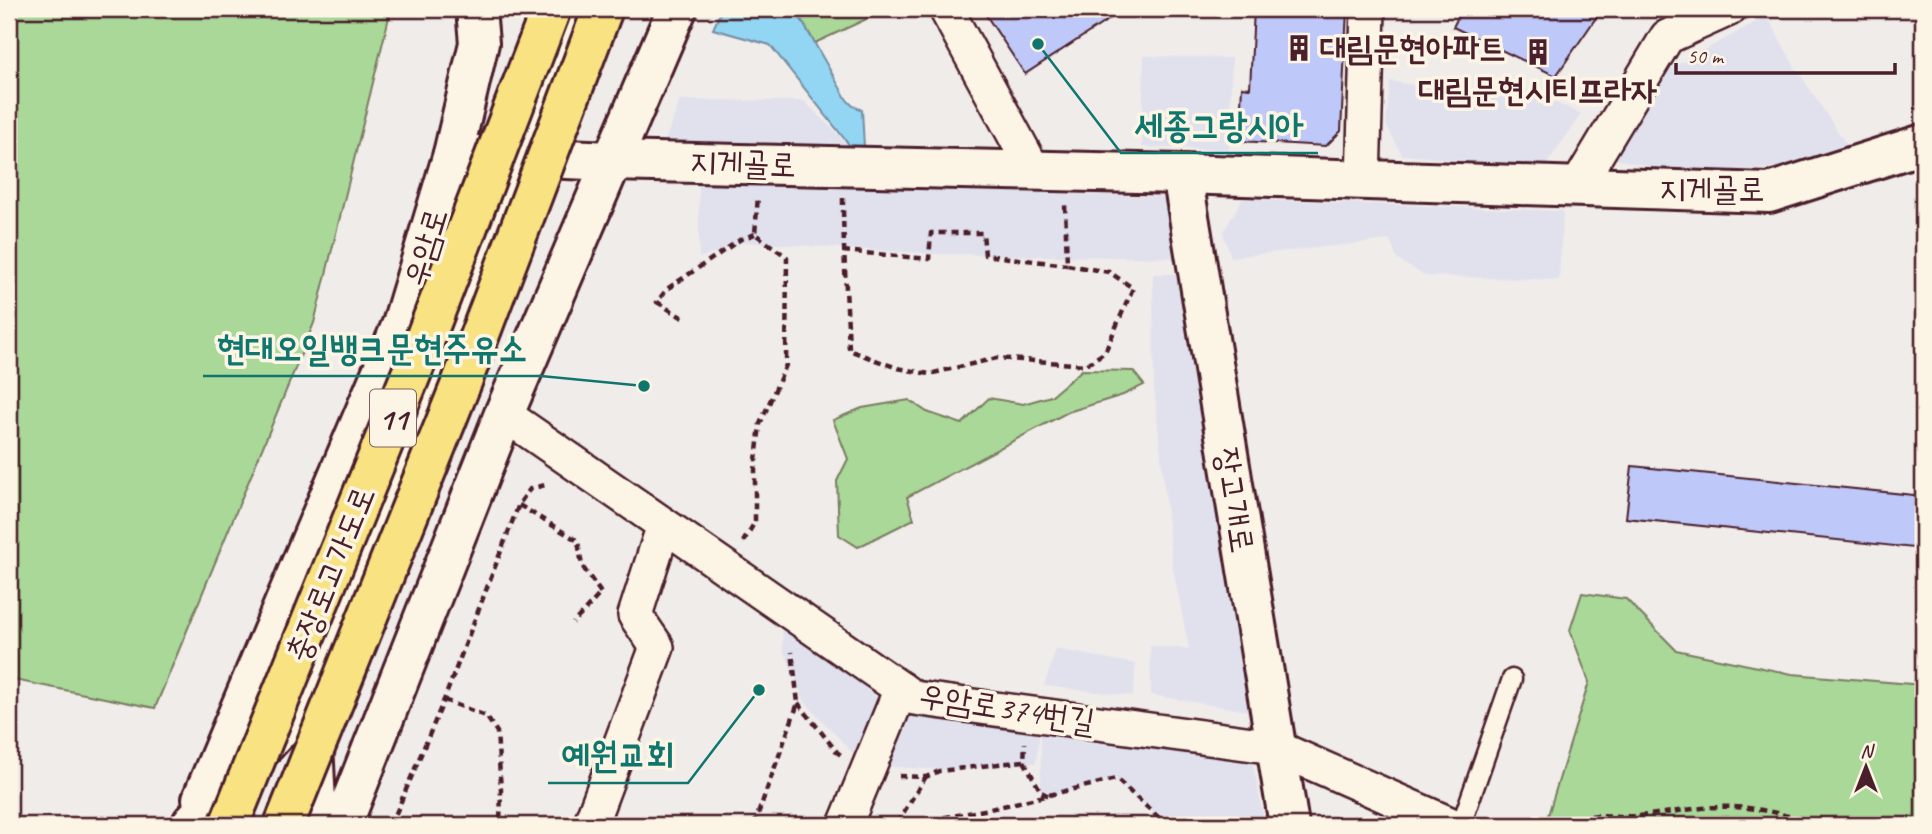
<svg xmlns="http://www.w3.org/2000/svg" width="1932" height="834" font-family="Caveat,'Poor Story',sans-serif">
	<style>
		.built { fill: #e1e1ee }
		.green { fill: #a9d898; stroke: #7a7c62; stroke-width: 2 }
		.water { fill: #92d6f3; stroke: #758da3; stroke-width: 2 }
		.building { fill: #bec8f9; stroke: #4a1f2b; stroke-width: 2 }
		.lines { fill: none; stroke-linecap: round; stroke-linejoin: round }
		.lane-casing { stroke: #4a1f2b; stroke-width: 23 }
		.street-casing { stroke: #4a1f2b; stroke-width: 38 }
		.secondary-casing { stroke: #4a1f2b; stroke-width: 44 }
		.path { stroke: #4a1f2b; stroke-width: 4.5; stroke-dasharray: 7 5; stroke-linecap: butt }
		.lane { stroke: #fcf5e5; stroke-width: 18 }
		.street { stroke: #fcf5e5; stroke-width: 33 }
		.secondary { stroke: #fcf5e5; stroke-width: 38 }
		.highway-bridge-casing { stroke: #4a1f2b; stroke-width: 44; stroke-linecap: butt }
		.highway-bridge { stroke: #f8e281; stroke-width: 38 }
		.labels { text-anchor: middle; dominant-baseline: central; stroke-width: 7; stroke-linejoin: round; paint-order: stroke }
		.shield { fill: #fcf5e5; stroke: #7f5f63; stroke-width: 2 }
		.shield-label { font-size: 32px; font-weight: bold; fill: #4a1f2b }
		.poi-label { font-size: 33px; font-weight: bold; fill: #4a1f2b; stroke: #fcf5e5; text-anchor: start }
		.street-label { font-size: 33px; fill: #4a1f2b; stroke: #fcf5e5 }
		.leader { fill: none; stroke: #0f766e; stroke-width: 2.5 }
		.callout-dot { fill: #0f766e; stroke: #fcf5e5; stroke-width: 2.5 }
		.callout-label { font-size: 35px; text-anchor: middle; font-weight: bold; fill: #0f766e; stroke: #fcf5e5; stroke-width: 7; stroke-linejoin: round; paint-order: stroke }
	</style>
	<rect width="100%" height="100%" fill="#f0ece9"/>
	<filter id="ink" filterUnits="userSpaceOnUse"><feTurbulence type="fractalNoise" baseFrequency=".0143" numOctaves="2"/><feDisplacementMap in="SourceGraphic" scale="14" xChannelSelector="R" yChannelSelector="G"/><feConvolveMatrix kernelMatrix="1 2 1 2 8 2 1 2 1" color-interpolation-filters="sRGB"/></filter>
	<g filter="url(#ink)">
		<g class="built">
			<polygon points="1767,16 1795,67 1851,151 1768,169 1676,172 1610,158 1629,121 1668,70"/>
			<polygon points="1144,56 1232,58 1229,150 1142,147"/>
			<polygon points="1390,81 1448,91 1476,105 1515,84 1581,114 1544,168 1402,155 1386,124"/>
			<polygon points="680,100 804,101 851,147 708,154 665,141"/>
			<polygon points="699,181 1164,197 1182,258 937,254 744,242 699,258"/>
			<polygon points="1242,199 1563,211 1559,280 1425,276 1397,259 1390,240 1231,257 1223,233"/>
			<polygon points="1153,274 1189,274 1253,712 1151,695 1150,646 1189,649 1172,564 1154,387"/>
			<polygon points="782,615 870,692 892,706 926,717 1040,729 1036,763 945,770 864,765 805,702 783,649"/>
			<polygon points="1056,649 1136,664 1133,696 1044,686"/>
			<polygon points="1041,732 1158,744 1252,759 1265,825 1167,825 1116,779 1050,796 1041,792"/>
		</g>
		<g class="green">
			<polygon points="13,9 391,9 314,323 155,708 9,679 9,25"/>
			<polygon points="795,9 888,9 815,43"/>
			<polygon points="1082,370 1133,371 1144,385 1123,395 1068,412 907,497 914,519 858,547 839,535 837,481 848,459 833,420 862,408 909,400 927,412 962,424 989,398 1023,404 1051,396"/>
			<polygon points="1582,593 1626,599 1676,650 1792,674 1923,685 1923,825 1545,825 1589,682 1570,630"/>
		</g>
		<polygon class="water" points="722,9 795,9 847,100 853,106 862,110 864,147 851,147 770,45 713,29"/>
		<g class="building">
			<polygon points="982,9 1113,9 1117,14 1025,74"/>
			<polygon points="1254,9 1347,9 1341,131 1326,146 1239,141 1242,87 1250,88"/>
			<polygon points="1462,9 1602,9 1556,76 1453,27"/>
			<polygon points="1632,466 1923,496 1923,549 1626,518"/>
		</g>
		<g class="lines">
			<defs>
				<polyline id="lane" points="1461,825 1512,679"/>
				<g id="street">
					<polyline points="946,9 1034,171"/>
					<polyline points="1363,181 1368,9"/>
					<polyline points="1577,187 1667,37 1729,9"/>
					<polyline points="504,414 914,698 1275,747 1452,825"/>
					<polyline points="592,820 657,647 635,615 664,525"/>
					<polyline points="845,825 901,689"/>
				</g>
				<g id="secondary">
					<polyline points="453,154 611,161 1182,174 1769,193 1923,144"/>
					<polyline points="1182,174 1289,825"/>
					<polyline points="313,743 317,825"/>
					<polyline points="202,799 402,324 453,154 479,43 476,9"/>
					<polyline points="192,823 311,695 581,9"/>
					<polyline points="342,825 504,414 677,9"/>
				</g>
			</defs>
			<use href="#lane" class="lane-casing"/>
			<use href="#street" class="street-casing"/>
			<use href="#secondary" class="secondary-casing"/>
			<g class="path">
				<path d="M843,198c0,51 4,101 6,152l48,18 32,6 68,-16 89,7 19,-13 28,-64 -24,-16 -42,-7 -2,-61"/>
				<polyline points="843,251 929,259 931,233 983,233 985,255 1067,265"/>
				<polyline points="683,318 657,302 667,289 741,239 755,234"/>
				<polyline points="519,505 578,541 582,566 601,593 573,623"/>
				<polyline points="743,542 755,522 755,470 760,424 786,365 787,257 755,234 758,196"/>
				<polyline points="444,700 486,716 497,732 501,790 500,825"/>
				<polyline points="798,703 837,752 842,756"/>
				<polyline points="1024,761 1041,792 1049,796"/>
				<polyline points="899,776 926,777 939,771 1024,761 1025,743"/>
				<polyline points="897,823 925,778"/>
				<polyline points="391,825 444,700 519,504 530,489 549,484"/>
				<polyline points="754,825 798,703 792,652"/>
				<polyline points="884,825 914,823 990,809 1116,779 1167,825"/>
				<path d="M1569,825c23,-16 42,-7 68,-9 27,-2 54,-8 80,-9 28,-2 70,6 95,18"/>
			</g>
			<use href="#lane" class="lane"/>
			<use href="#street" class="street"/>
			<use href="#secondary" class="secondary"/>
			<defs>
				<g id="highway-bridge">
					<polyline points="229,825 418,357 551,9"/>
					<polyline points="284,825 463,379 603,9"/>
				</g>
			</defs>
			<use href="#highway-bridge" class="highway-bridge-casing"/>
			<use href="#highway-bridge" class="highway-bridge"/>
		</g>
	</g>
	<defs>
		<symbol id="building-bare" viewBox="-9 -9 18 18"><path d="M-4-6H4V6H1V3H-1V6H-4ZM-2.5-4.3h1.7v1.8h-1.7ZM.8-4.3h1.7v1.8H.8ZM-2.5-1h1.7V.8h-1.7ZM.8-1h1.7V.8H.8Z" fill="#4a1f2b" stroke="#fcf5e5" stroke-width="2.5" paint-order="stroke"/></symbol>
	</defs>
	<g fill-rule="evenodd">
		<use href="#building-bare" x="1280" y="29" width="38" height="38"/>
		<use href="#building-bare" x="1519" y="33" width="38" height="38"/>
	</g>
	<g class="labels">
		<rect class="shield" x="370" y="389.5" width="46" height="57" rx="5"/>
		<g class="shield-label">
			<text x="393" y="418">11</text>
		</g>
		<g class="poi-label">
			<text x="1320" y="48">대림문현아파트</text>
			<text x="1538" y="90" text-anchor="middle">대림문현시티프라자</text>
		</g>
		<g class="street-label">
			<text transform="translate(743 163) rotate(2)">지게골로</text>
			<text x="1712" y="189">지게골로</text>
			<text transform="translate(425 247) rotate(-73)">우암로</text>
			<text transform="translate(1235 500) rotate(81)">장고개로</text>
			<text transform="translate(330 574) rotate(-68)">충장로고가도로</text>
			<text transform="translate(1007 708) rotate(9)">우암로374번길</text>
		</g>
	</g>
	<path class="leader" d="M1038 44L1121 153H1318M644 386L541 376H203M759 690L688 783H548"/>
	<g class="callout-dot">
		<circle cx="1038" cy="44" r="7"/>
		<circle cx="644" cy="386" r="7"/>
		<circle cx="759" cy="690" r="7"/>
	</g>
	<g class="callout-label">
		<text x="1219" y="137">세종그랑시아</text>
		<text x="372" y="360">현대오일뱅크문현주유소</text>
		<text x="618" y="767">예원교회</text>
	</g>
	<rect width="1932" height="834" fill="none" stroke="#fcf5e5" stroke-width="35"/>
	<rect x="18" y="18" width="1897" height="799" fill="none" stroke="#4a1f2b" stroke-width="2.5" filter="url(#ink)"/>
	<g transform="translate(1866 767)" stroke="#fcf5e5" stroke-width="5" paint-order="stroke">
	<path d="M0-5L12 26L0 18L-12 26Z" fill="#4a1f2b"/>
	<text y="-10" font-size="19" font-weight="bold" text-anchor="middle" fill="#4a1f2b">N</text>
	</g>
	<path d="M1676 63v10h219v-10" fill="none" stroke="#4a1f2b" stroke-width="3.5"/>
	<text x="1687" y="63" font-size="21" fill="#4a1f2b" stroke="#fcf5e5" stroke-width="5" paint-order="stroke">50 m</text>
</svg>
